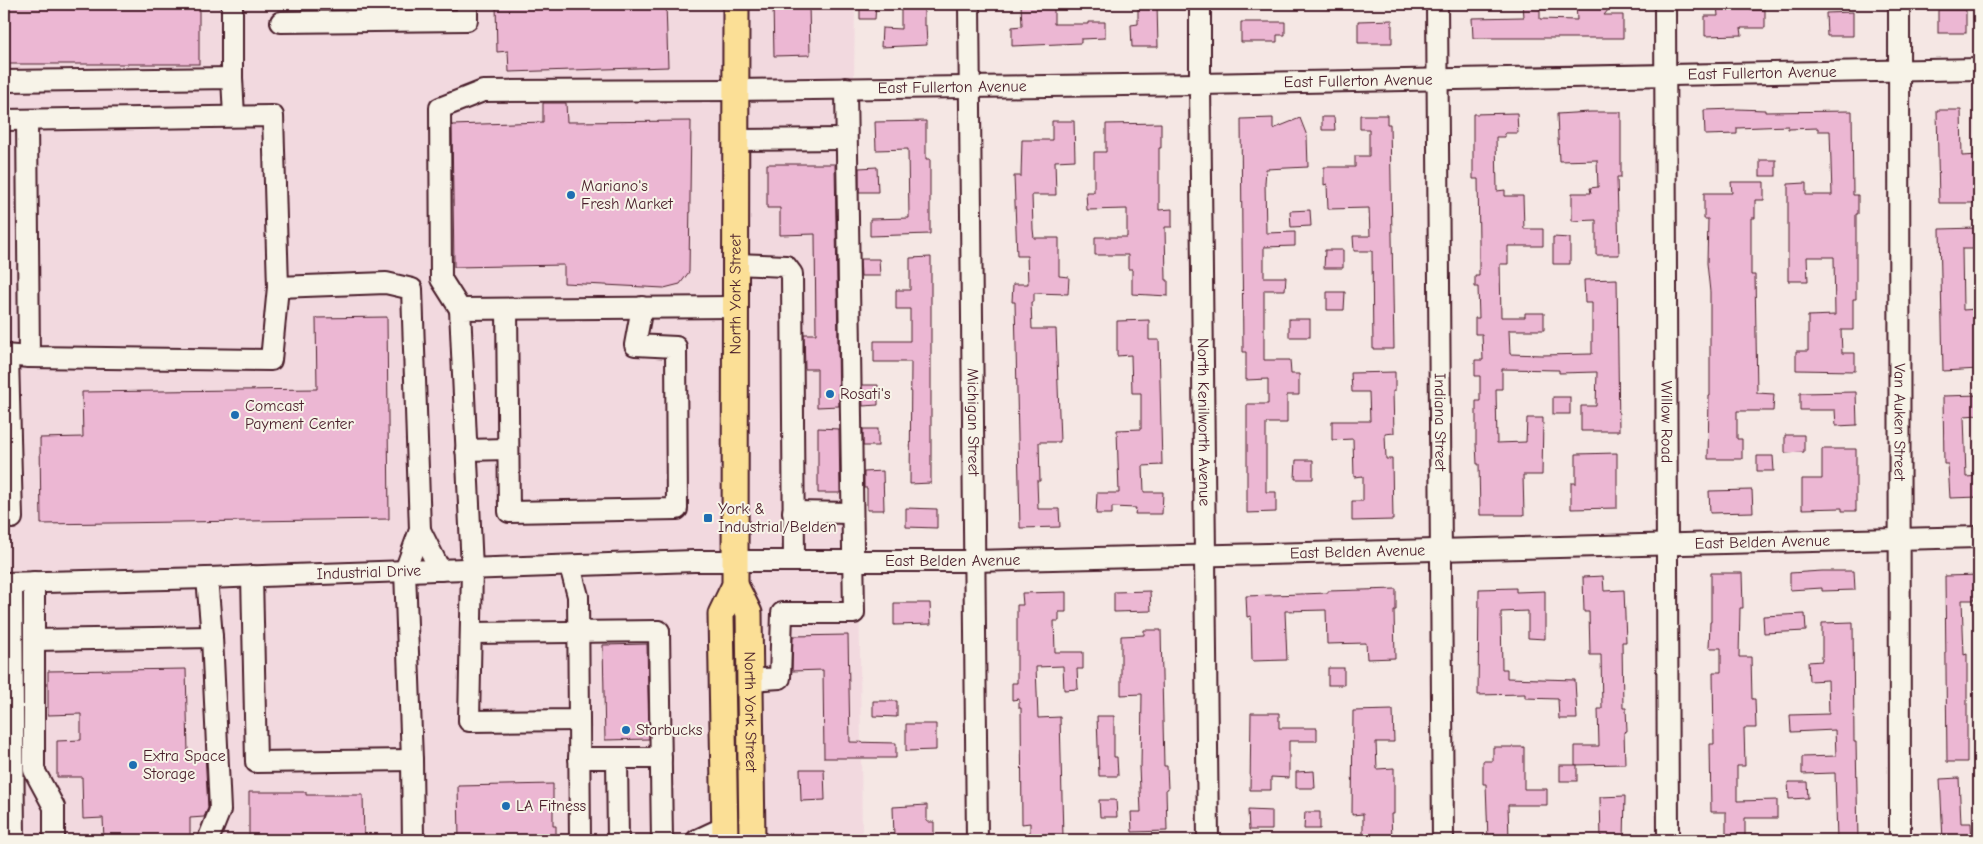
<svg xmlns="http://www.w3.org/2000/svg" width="1983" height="844" font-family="'Comic Neue',sans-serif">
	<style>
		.built { fill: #f2d9df }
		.building { fill: #ecb7d3; stroke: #4a1f2b }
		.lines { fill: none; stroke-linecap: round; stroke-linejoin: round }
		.minor-casing { stroke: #4a1f2b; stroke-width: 24 }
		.major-casing { stroke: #4a1f2b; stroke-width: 29 }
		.minor { stroke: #f7f3e8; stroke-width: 20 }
		.major { stroke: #fbdf96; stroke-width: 25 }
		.poi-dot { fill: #1f6fb2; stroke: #f7f3e8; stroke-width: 2 }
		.labels { text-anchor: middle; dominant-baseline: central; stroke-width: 4; stroke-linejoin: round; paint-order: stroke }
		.street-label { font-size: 16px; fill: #4a1f2b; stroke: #f7f3e8 }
		.poi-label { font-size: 16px; fill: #4a1f2b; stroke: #f7f3e8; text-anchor: start }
	</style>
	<rect width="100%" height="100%" fill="#f5e7e4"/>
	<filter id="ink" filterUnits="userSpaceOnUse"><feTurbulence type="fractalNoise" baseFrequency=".02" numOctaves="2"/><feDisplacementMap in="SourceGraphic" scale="10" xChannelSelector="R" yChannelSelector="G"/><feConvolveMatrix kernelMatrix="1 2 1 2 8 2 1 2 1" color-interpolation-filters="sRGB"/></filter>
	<g filter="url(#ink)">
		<g class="built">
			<polygon points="4,4 725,4 734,840 4,840"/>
			<polygon points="741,4 855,4 854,81 741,85"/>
			<polygon points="855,92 859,558 739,556 740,94"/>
			<polygon points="859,566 862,840 743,840 739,567"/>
		</g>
		<g class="building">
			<rect x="4" y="4" width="195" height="60"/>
			<polygon points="496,4 666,4 668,67 509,72 508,51 497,52"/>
			<polygon points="773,4 809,4 810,55 774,56"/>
			<polygon points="860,4 876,4 875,19 860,19"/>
			<polygon points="901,4 924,4 924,25 926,25 927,45 881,47 882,28 901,29"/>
			<polygon points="1021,4 1054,4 1054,24 1088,24 1088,22 1105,22 1105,38 1081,39 1081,43 1012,46 1012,27 1022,26"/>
			<polygon points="1138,4 1157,4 1158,47 1132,47 1131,25 1138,24"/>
			<polygon points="1523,4 1540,4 1540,19 1577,20 1576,4 1613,4 1604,15 1623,15 1623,38 1473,38 1472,18 1524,17"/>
			<polygon points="1717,4 1749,4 1750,10 1765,10 1765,28 1741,28 1742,35 1705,36 1705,16 1718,16"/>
			<rect x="1938" y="10" width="28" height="23"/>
			<polygon points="1853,12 1853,36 1827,36 1826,13"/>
			<polygon points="1392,20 1392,43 1358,43 1358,21"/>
			<polygon points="1241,22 1285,22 1285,35 1277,35 1277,42 1241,42"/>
			<polygon points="543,103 566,103 567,122 691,121 689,272 680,284 664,288 564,283 564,265 454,267 452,125 543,122"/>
			<polygon points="1737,109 1765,110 1765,112 1852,111 1853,195 1858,195 1858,214 1856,214 1856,299 1853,299 1853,330 1841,330 1842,353 1855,353 1855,371 1796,370 1796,351 1808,351 1808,316 1835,315 1834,257 1807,257 1808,281 1788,281 1788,184 1806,183 1806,195 1832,195 1830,131 1818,131 1818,128 1788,129 1788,126 1737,128 1737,134 1705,135 1704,110"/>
			<polygon points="1937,110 1961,110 1962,156 1979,155 1979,203 1939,203"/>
			<polygon points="1590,112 1621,112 1621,177 1617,177 1619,255 1596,255 1596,220 1572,221 1572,193 1591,193 1590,188 1598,187 1597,160 1559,161 1557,114"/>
			<polygon points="1517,113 1518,133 1505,133 1505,137 1496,137 1497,191 1505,190 1505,196 1523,196 1524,229 1543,229 1543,246 1508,246 1508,264 1500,264 1501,317 1525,317 1525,313 1544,313 1544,330 1509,330 1510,354 1542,355 1592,354 1592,303 1585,303 1584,280 1617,279 1619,431 1581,431 1581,406 1596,406 1597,372 1559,373 1559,370 1502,369 1502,389 1496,389 1497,443 1526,442 1527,418 1543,418 1542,475 1523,475 1524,515 1480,515 1479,464 1477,464 1476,444 1476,401 1480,401 1480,376 1475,376 1475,360 1483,360 1482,334 1475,334 1475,318 1479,318 1478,287 1475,287 1475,276 1479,276 1479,242 1478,179 1473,179 1473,114"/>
			<polygon points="1360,115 1387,115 1387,124 1390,124 1394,349 1373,349 1372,251 1354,251 1353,236 1370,236 1369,208 1328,209 1327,184 1324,185 1324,167 1355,167 1355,156 1369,156 1369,129 1360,129"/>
			<polygon points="1322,117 1334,117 1335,130 1322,130"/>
			<polygon points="1273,118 1273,129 1300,118 1307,136 1308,167 1266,169 1265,183 1266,233 1295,232 1295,246 1264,247 1264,277 1286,277 1285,290 1264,290 1264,360 1290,360 1291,374 1299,374 1299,395 1287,395 1287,423 1266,423 1266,492 1276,492 1276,512 1247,513 1247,404 1268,404 1268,379 1246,380 1246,352 1243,352 1241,119"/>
			<polygon points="926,121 926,159 930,159 930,234 870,236 870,219 909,218 908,149 876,150 875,122"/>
			<polygon points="1052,121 1074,121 1075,160 1055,161 1056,195 1032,195 1033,229 1034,238 1059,238 1059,276 1069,277 1068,294 1034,293 1034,302 1031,302 1032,329 1056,329 1060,442 1039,442 1040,481 1037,481 1038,509 1059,509 1060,527 1020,528 1015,302 1012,302 1013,284 1028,284 1027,256 1017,256 1014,176 1021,176 1022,140 1052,140"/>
			<polygon points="1161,123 1161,148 1159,148 1159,210 1172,209 1172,227 1165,227 1166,280 1168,280 1168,296 1132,294 1132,269 1128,269 1128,255 1095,255 1095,237 1127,237 1127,209 1087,210 1086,192 1094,192 1094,152 1106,152 1106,124"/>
			<rect x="1760" y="160" width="16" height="16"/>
			<polygon points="767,164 835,164 839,406 817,407 817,369 805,369 804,334 816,334 815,234 780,235 780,208 767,208"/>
			<polygon points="877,167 878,192 859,192 859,168"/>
			<polygon points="1731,182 1764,182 1764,200 1755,200 1755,218 1751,218 1751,275 1755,275 1757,393 1774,394 1773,411 1737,411 1737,439 1742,439 1742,459 1708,459 1709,396 1710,396 1710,292 1707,263 1708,219 1704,219 1704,193 1732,193"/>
			<polygon points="1310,210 1311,226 1291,227 1290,211"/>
			<polygon points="1976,228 1977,249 1962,249 1963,310 1977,309 1979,369 1943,371 1940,229"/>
			<polygon points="1553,237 1570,238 1570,264 1553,264"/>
			<polygon points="1325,250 1343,250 1343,268 1324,268"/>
			<polygon points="931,257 931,483 910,484 911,362 874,362 874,341 910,341 910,309 896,309 896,290 910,290 910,258"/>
			<polygon points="860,259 879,259 880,276 861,276"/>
			<polygon points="1327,292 1345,292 1344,310 1327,310"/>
			<polygon points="387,317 389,519 41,524 40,438 83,437 82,392 317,389 316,318"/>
			<rect x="1289" y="319" width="21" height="18"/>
			<polygon points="1149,320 1149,340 1159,340 1162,465 1143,466 1144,492 1163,492 1162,514 1135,514 1136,508 1112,507 1112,514 1096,514 1097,493 1119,493 1117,430 1141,429 1141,393 1132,393 1131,355 1117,356 1117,321"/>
			<polygon points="1395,372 1395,391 1393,391 1394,433 1385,434 1386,459 1392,459 1393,520 1352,521 1352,501 1363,501 1363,476 1354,477 1353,439 1332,440 1332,421 1370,421 1369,392 1352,392 1351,373"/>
			<polygon points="862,385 878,385 878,405 863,406"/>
			<polygon points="1856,392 1857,425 1836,426 1835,410 1800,410 1800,393"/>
			<polygon points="1979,395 1979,415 1964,416 1966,477 1979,476 1979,497 1950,498 1948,464 1944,464 1943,396"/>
			<rect x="1553" y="397" width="17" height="17"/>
			<polygon points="818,428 839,429 840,493 818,493"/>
			<rect x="863" y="429" width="15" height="17"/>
			<polygon points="1785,435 1804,435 1804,452 1785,453"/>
			<polygon points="1822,449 1856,449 1856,511 1842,511 1842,508 1802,509 1802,479 1822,479"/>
			<polygon points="1617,453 1617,508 1571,509 1571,483 1576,483 1576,454"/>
			<polygon points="1757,456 1773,456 1774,471 1757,471"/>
			<polygon points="1296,460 1313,460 1313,479 1295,479"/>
			<polygon points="883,471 884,510 867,510 867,488 864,488 864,472"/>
			<polygon points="1752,490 1753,512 1710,513 1709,491"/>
			<polygon points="906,508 937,509 937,528 906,527"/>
			<polygon points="1822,571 1854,571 1855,590 1822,591 1822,588 1790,590 1790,573"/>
			<polygon points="1711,573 1742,573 1743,608 1740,608 1739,657 1751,657 1752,699 1755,699 1756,728 1744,728 1745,766 1737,766 1737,801 1777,800 1777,818 1745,818 1745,840 1726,840 1726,812 1711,812 1710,744 1714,744 1713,672 1721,672 1721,648 1709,648 1710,622 1711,622"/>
			<polygon points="1979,575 1979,594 1975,594 1975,600 1962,600 1964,655 1967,654 1967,762 1947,762 1945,576"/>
			<polygon points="1603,576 1604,591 1624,590 1626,642 1622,642 1623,708 1626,708 1627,731 1624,732 1625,764 1575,765 1575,746 1599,746 1598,709 1602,709 1601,655 1590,655 1589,612 1584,612 1583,577"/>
			<polygon points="1516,588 1516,592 1545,591 1545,639 1528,638 1528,611 1501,612 1502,669 1507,669 1507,678 1575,680 1577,719 1559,719 1558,699 1525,698 1525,694 1478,695 1479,589"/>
			<polygon points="1396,589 1396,610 1394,610 1395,658 1367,659 1366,643 1327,644 1326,610 1285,611 1287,660 1252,661 1251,616 1247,617 1246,596 1328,593 1328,591"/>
			<polygon points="1150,591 1151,611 1114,612 1114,592"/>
			<polygon points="1066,592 1066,612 1059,612 1059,621 1054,621 1055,652 1083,652 1083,669 1077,669 1078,689 1064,690 1063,666 1036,667 1038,718 1060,717 1063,837 1030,837 1030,823 1022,824 1021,708 1019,708 1019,699 1012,700 1012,683 1017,683 1017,605 1023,605 1022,593"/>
			<polygon points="894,603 930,603 931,624 894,625"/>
			<polygon points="1805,614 1806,631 1764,633 1763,616"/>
			<polygon points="1853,622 1854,742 1856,742 1858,840 1837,840 1835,773 1802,774 1802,757 1836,756 1835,730 1791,732 1790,715 1829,714 1828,680 1809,681 1808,662 1822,661 1822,623"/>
			<polygon points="1144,630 1161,630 1164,766 1167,766 1168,789 1166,789 1167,831 1132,832 1131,812 1141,812 1139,767 1141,767 1142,694 1121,695 1121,636 1144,635"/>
			<polygon points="848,635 850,742 896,743 896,758 824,758 823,670 792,671 793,636"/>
			<polygon points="647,644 649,739 605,740 603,645"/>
			<rect x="1328" y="668" width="16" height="17"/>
			<polygon points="186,669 188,753 205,753 208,808 204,817 190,818 190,838 104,839 103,818 83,819 82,777 57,777 57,741 81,740 81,714 48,715 48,671"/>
			<polygon points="873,701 897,701 897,717 873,716"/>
			<polygon points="1393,710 1394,742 1376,742 1377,769 1394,768 1394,814 1391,814 1392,840 1363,840 1363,814 1352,815 1353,711"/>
			<polygon points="1251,713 1279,713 1279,728 1317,728 1317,741 1289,741 1289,778 1271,777 1271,790 1250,790"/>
			<polygon points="1097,716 1114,716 1114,757 1117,757 1118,776 1099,776"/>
			<polygon points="906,724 936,724 936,750 906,751"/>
			<polygon points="1493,747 1524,747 1524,789 1547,789 1547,805 1508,805 1509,840 1488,840 1486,784 1483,784 1483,761 1493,761"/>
			<rect x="1560" y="765" width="17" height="16"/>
			<polygon points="800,769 824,769 825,800 801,801"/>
			<polygon points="1314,771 1315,788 1296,788 1296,772"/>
			<polygon points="1959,778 1961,823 1971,823 1972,840 1943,840 1940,779"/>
			<polygon points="1788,782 1807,782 1808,798 1789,799"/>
			<polygon points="553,784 553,826 556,826 556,840 459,840 458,786"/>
			<polygon points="249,792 306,792 306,795 363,795 364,840 249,840"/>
			<polygon points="1625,796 1624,840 1601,840 1600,797"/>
			<polygon points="1099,800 1116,800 1117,817 1100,817"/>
			<polygon points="927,805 927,822 934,822 934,839 917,839 917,836 894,837 893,807"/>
			<polygon points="1248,810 1272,811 1272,830 1249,830"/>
			<polygon points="1305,812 1320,812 1320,829 1304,829"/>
		</g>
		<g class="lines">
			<defs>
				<g id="minor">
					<path id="s1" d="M969,4l8,836"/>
					<path id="s2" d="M1200,4v80l8,756"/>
					<path id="s3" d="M1437,4l6,836"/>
					<path id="s4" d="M1665,4l3,836"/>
					<path id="s5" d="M1899,4l1,836"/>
					<polyline points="281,22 467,20 467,4"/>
					<polyline points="232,78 232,4"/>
					<polyline points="4,81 232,78 234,116"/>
					<polyline points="4,120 273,116 278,287 271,360 29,357 4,355"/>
					<polyline points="27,120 29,357"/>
					<polyline points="735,140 846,139"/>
					<polyline points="735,264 786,266 792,274 794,561"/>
					<polyline points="278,287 386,283 412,289 420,530 405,571 412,760 413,840"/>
					<path id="s6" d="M460,309l-19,-30 -1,-171 43,-17 253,-1 464,-6 779,-15"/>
					<polyline points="507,309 509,512 677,509 676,347 635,345 642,307"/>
					<polyline points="8,356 12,518"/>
					<polyline points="466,450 507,449"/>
					<polyline points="793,512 852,513"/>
					<polyline points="420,530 440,570"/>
					<polyline points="570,566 578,596 579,720 469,721 472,569 460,309 735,307"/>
					<polyline points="252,576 256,762 412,760"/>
					<polyline points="207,578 212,637 220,810 208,840"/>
					<polyline points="34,582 34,770 54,807 54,840"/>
					<path id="s7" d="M4,583l203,-5 487,-17h279l1006,-24"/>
					<polyline points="12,583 14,840"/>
					<polyline points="471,633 659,631 662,840"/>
					<polyline points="34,640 212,637"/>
					<polyline points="750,680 780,678 782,613 854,613 846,88"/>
					<polyline points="579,720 580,840"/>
					<polyline points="579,758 661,758"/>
					<polyline points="617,759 618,840"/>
					<polyline points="697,840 725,827"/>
				</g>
				<g id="major">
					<path id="s8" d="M735,585l14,28 3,227"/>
					<path id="s9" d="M725,840l-4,-226 14,-29 1,-581"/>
				</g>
			</defs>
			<use href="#minor" class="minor-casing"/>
			<use href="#major" class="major-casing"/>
			<use href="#minor" class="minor"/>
			<use href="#major" class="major"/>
		</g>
	</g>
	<g class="poi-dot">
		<circle cx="571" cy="195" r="5"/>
		<circle cx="830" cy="394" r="5"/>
		<circle cx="235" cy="415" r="5"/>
		<rect x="703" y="513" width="10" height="10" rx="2.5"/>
		<circle cx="626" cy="730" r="5"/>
		<circle cx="133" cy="765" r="5"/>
		<circle cx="506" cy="806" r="5"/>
	</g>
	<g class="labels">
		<g class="street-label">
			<text stroke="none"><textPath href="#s6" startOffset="1532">East Fullerton Avenue</textPath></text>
			<text stroke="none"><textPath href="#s6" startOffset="1128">East Fullerton Avenue</textPath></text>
			<text stroke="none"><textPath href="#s6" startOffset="722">East Fullerton Avenue</textPath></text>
			<text stroke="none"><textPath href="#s9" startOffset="549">North York Street</textPath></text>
			<text stroke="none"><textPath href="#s1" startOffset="418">Michigan Street</textPath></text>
			<text stroke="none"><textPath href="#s2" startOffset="418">North Kenilworth Avenue</textPath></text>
			<text stroke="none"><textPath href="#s3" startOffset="418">Indiana Street</textPath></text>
			<text stroke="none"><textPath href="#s4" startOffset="418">Willow Road</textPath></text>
			<text stroke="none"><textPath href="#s5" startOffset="418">Van Auken Street</textPath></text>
			<text stroke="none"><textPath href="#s7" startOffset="1759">East Belden Avenue</textPath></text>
			<text stroke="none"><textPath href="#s7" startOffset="1354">East Belden Avenue</textPath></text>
			<text stroke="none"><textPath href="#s7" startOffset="949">East Belden Avenue</textPath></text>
			<text stroke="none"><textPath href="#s7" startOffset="365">Industrial Drive</textPath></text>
			<text stroke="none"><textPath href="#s8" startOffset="130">North York Street</textPath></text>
		</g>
		<g class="poi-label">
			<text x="581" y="186">Mariano's<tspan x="581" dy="18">Fresh Market</tspan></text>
			<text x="840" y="394">Rosati's</text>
			<text x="245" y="406">Comcast<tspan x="245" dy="18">Payment Center</tspan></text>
			<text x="718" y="509">York &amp;<tspan x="718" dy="18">Industrial/Belden</tspan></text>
			<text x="636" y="730">Starbucks</text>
			<text x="143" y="756">Extra Space<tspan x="143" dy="18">Storage</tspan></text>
			<text x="516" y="806">LA Fitness</text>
		</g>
	</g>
	<rect width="1983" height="844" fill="none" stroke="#f7f3e8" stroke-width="20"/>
	<rect x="10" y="10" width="1963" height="824" fill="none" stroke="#4a1f2b" stroke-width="2" filter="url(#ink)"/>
</svg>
